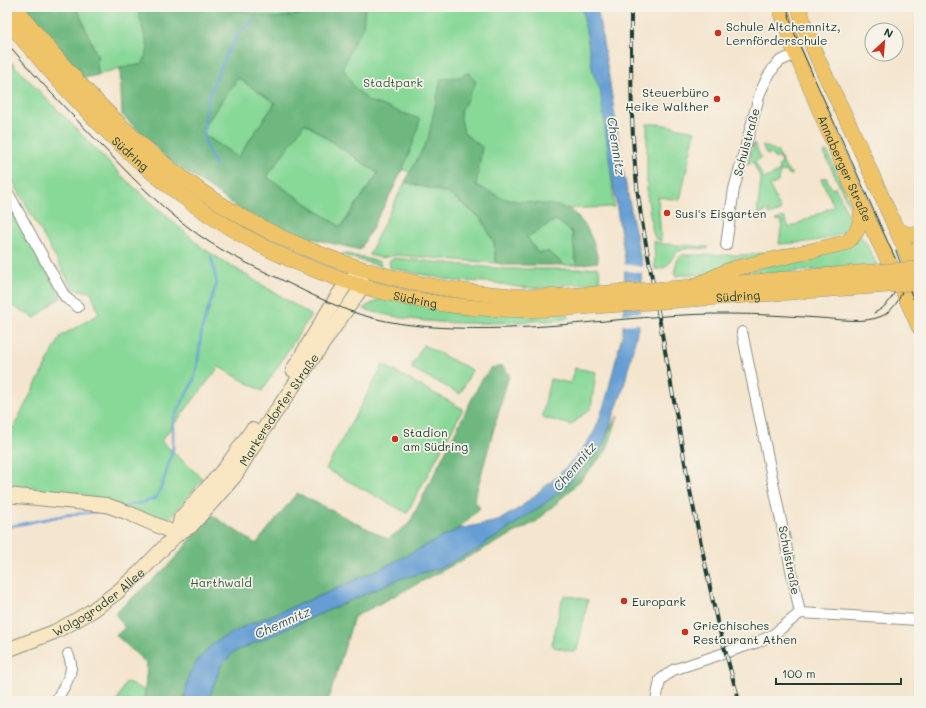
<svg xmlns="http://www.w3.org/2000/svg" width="926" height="708" font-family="Mali,sans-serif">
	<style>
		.green { fill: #88d898; stroke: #548a66 }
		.forest { fill: #6eb880; stroke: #467a5a; fill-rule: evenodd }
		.water { fill: #659ed4; stroke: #426e84 }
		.pier { fill: #f4e5ce }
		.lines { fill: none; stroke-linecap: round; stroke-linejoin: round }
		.stream { stroke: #659ed4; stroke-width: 2.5 }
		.street-casing { stroke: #8a9181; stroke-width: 12 }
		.secondary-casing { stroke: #8a9181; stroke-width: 16 }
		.primary-casing { stroke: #8a9181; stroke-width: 16 }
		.street { stroke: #fff; stroke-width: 10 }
		.secondary { stroke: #f9e7c3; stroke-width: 14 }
		.primary { stroke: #efc469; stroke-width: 15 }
		.tram { stroke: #1f3d34; stroke-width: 1 }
		.rail-casing { stroke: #1f3d34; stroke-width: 4 }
		.rail { stroke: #f7f3e8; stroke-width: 2.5; stroke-dasharray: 8; stroke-linecap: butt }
		.primary-bridge-casing { stroke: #8a9181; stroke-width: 16; stroke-linecap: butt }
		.primary-bridge { stroke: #efc469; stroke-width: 15 }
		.poi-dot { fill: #c8321e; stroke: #f7f3e8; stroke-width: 1.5 }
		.labels { text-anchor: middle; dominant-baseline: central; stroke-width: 3.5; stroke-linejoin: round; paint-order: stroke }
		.poi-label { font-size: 12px; fill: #1f3d34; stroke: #f7f3e8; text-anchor: start }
		.park-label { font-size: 12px; fill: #345c48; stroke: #f7f3e8 }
		.street-label { font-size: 12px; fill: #1f3d34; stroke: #f7f3e8 }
		.water-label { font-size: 13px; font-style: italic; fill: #345a64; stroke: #f7f3e8 }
	</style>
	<rect width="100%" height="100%" fill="#f7f3e8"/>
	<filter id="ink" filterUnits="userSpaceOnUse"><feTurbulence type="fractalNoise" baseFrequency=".025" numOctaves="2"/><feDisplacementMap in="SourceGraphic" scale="8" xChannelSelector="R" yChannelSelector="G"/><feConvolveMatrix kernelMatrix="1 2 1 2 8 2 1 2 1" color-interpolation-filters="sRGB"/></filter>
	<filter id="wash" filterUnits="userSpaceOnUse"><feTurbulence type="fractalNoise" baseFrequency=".012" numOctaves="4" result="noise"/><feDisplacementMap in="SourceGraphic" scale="16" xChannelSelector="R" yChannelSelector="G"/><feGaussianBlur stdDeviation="0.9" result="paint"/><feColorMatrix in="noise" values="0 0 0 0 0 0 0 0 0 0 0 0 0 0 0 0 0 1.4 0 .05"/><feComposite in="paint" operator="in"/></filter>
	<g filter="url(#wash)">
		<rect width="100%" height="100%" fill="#f4e5ce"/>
		<g class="green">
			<polygon points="75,7 585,7 604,90 614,207 555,209 490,203 396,167 238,68 145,58 143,65 120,68 98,75 97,56 80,15"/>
			<polygon points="7,58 125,179 204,249 311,315 262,391 219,367 161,441 203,479 166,523 7,489 7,429 13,428 61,336 99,314 91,292 73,289 7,171"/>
			<polygon points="238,78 275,103 238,157 200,132"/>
			<polygon points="304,123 378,173 341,227 267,177"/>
			<polygon points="647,124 660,124 695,131 680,200 658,197 661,241 655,238 653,233 647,194"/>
			<path d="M754,143l7,15 -6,4 9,17 16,-8 -2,-5 4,-2 -3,-7 -4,2 -3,-6 -5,2 -5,-10 15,6 9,18 6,5 -2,1 -5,-4c-7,1 -6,6 -7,11l-8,4 11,25 -12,4v-4h-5v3l-7,2 4,-36 -8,-18 -6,2z"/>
			<polygon points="827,151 854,211 856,221 824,153"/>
			<path d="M826,177l5,11 2,1 2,-2c3,7 15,29 15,35 -2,20 -56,21 -71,22l3,-23 -6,-1 8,-3 5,11 45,-22 -13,-27z"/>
			<polygon points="405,182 448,193 482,219 494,243 496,263 395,255 382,258 369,255 379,233"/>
			<polygon points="7,200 61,297 35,318 7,303"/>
			<polygon points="556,220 572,232 576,265 564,265 549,252 538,253 526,237"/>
			<polygon points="859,234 866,243 877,265 742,276 742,274"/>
			<path d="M654,241l9,3 45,3v2c-9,0 -21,-2 -29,2 -11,6 -7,19 -24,18z"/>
			<path d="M795,250l-97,28 -1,-4 -22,2c0,-8 0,-16 7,-21h61z"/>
			<polygon points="344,253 380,262 381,266 341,255"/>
			<polygon points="394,258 506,269 580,269 597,267 599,269 600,283 562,285 562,288 536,288 518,287 490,282 455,281 390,268 389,261"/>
			<path d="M381,297l187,15v6c-9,4 -25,2 -36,3 -57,4 -113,4 -169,-12 5,-6 13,-5 18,-12z"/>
			<polygon points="423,345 472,370 460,394 411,368"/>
			<polygon points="383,365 463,409 407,513 326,469"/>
			<polygon points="575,368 596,372 591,408 571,425 542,417 550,379 570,383"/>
			<polygon points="565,595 588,600 577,650 574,652 554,647 552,644 562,600"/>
			<polygon points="126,682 146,691 144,701 117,701"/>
		</g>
		<g class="forest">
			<polygon points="26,7 75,7 80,15 97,56 98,75 84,78"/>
			<path d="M137,7h86l52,11 28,-4v-7h62l-2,20 -9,14 -11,27 11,19 15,14 51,18c-11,47 -37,88 -60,131l-75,-18 -45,-23 -71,-49 -47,-45 -2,-47 23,-4 5,-16zM238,78l37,25 -37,54 -38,-25zM305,123l73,50 -37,54 -74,-50z"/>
			<polygon points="469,72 476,82 460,113 464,133 482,147 476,185 504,199 559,206 572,211 586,226 594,244 598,260 598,262 576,265 572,232 556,220 527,237 538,253 549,252 564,265 506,265 496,263 494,243 482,219 448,193 405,182 428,139 441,79 459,77"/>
			<polygon points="503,366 509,375 474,500 480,508 458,529 386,566 327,593 245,626 185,696 184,701 144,701 147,664 116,635 125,628 115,613 167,567 212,515 256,544 297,493 388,539 409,524 481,381 491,368"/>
			<polygon points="618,416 607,450 576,485 537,521 354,617 328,701 208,701 221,665 234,652 399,579 440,568 486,541 495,538 544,504 602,447 610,427"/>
		</g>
		<polygon class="water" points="582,7 597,7 609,77 623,170 642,266 639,324 623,390 602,447 562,490 544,504 495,538 486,541 484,546 440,568 399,579 234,652 221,665 208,701 184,701 189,674 199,658 215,642 245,626 327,593 386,566 458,529 498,521 521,507 554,479 580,453 594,432 598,423 606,399 623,332 625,259 610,165 600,89 593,73"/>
		<g class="pier">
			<polygon points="623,264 643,267 642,273 623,270"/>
			<polygon points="642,312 641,324 621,325 622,314"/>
		</g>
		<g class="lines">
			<g class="stream">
				<path d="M215,166c-3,-8 -9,-18 -10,-26 -1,-7 0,-31 2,-37 7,-24 26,-70 47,-83"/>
				<polyline points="126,506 145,502 156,498 163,483 173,449 173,420 193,382 197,368 202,328 217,283 211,257"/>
				<polyline points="7,527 66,515 105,511"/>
			</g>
		</g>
	</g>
	<g filter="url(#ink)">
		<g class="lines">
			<defs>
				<g id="street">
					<polyline points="7,191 65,297 78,307"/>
					<polyline points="726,245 734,189 760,93 767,78 774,67 780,61 796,54"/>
					<polyline points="742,332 800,613"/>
					<polyline points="800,613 919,620"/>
					<path d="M56,701c8,-16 21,-29 12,-47"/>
					<polyline points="656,701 660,680 673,670 758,642 774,634 800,613"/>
				</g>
				<g id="secondary">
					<polyline points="293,370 330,308 347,282 357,275"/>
					<polyline points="7,495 106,505 126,512 177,534"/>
					<polyline points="177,534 181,518 226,467 252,430"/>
					<path id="s1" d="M7,650l47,-18 19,-10 20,-12 23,-17 23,-20 38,-39 14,-8 43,-49 29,-47 99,-143 -1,-13"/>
				</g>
				<g id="primary">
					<path d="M15,7c49,63 104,124 169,172 84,62 184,101 288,113 31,4 63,6 94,4"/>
					<path id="s2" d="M780,7l13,40 41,97 36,80 29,58 20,45"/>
					<path d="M799,7c12,45 36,86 55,128 22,48 43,97 65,145"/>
					<path id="s3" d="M7,20c41,50 83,98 131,140 119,106 270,160 429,148"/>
					<polyline points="896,228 906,234 919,235"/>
					<polyline points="913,266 919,247"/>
					<polyline points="704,286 857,273"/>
					<path d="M693,287l34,-16 13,-4 105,-24c13,-8 16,-20 17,-35"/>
					<path id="s4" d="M693,299l168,-12"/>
				</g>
			</defs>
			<use href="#street" class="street-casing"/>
			<use href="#secondary" class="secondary-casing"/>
			<use href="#primary" class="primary-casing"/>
			<use href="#street" class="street"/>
			<use href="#secondary" class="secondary"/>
			<use href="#primary" class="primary"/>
			<g class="tram">
				<polyline points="787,7 792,27 799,44 895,258"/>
				<path d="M7,43c29,35 61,68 93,101 28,29 56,59 88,83 28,22 60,37 92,52 22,11 44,22 67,31 35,13 71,17 108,18 92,4 183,-15 274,-14 30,0 60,2 90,4 19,1 45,6 63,-2 14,-7 23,-24 22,-40 -1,-8 -5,-17 -8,-25"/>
				<polyline points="904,278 919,311"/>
				<path d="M874,313c13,-6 20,-16 24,-30"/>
			</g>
			<defs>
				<path id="rail" d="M631,7c0,70 -1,139 10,209l49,275 27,130 22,80"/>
			</defs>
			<use href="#rail" class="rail-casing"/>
			<use href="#rail" class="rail"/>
			<defs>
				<g id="primary-bridge">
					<polyline points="857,273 919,269"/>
					<polyline points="861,287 919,283"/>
					<polyline points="566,296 693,287"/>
					<polyline points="567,308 693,299"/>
				</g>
			</defs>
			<use href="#primary-bridge" class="primary-bridge-casing"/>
			<use href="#primary-bridge" class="primary-bridge"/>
		</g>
	</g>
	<g class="poi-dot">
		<circle cx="718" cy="33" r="4"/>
		<circle cx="717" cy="99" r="4"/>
		<circle cx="667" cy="213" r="4"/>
		<circle cx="395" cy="439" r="4"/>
		<circle cx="624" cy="601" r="4"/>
		<circle cx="685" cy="632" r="4"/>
	</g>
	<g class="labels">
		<g class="poi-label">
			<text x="726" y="26">Schule Altchemnitz,<tspan x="726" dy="14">Lernförderschule</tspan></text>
			<text x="709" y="92" text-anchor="end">Steuerbüro<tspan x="709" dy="14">Heike Walther</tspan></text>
			<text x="675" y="213">Susi's Eisgarten</text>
			<text x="403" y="432">Stadion<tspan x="403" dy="14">am Südring</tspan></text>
			<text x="632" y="601">Europark</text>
			<text x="693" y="625">Griechisches<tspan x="693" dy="14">Restaurant Athen</tspan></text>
		</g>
		<g class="park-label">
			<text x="393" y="82">Stadtpark</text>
			<text x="221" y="582">Harthwald</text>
		</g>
		<g class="street-label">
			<text transform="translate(746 142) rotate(-75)">Schulstraße</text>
			<text stroke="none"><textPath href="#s3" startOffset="182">Südring</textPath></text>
			<text stroke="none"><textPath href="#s2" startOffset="174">Annaberger Straße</textPath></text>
			<text stroke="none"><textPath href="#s4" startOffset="45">Südring</textPath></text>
			<text stroke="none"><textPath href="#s3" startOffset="506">Südring</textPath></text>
			<text stroke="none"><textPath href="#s1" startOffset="371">Markersdorfer Straße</textPath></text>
			<text transform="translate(790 560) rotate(79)">Schulstraße</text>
			<text stroke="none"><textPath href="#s1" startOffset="104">Wolgograder Allee</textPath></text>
		</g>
		<g class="water-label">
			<text transform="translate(617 146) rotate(81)">Chemnitz</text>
			<text transform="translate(574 466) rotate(-50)">Chemnitz</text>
			<text transform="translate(282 622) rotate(-24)">Chemnitz</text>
		</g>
	</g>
	<rect width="926" height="708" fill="none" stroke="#f7f3e8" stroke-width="24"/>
	<g transform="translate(884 42) rotate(26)"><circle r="19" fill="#f7f3e8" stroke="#a1aaa0"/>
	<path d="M0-3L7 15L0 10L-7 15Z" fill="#c8321e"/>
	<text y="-6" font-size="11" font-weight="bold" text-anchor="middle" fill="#1f3d34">N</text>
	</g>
	<path d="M776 678v6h125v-6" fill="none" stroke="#1f3d34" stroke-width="2"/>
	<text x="782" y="678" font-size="12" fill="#1f3d34" stroke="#f7f3e8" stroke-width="3" paint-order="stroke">100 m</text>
</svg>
